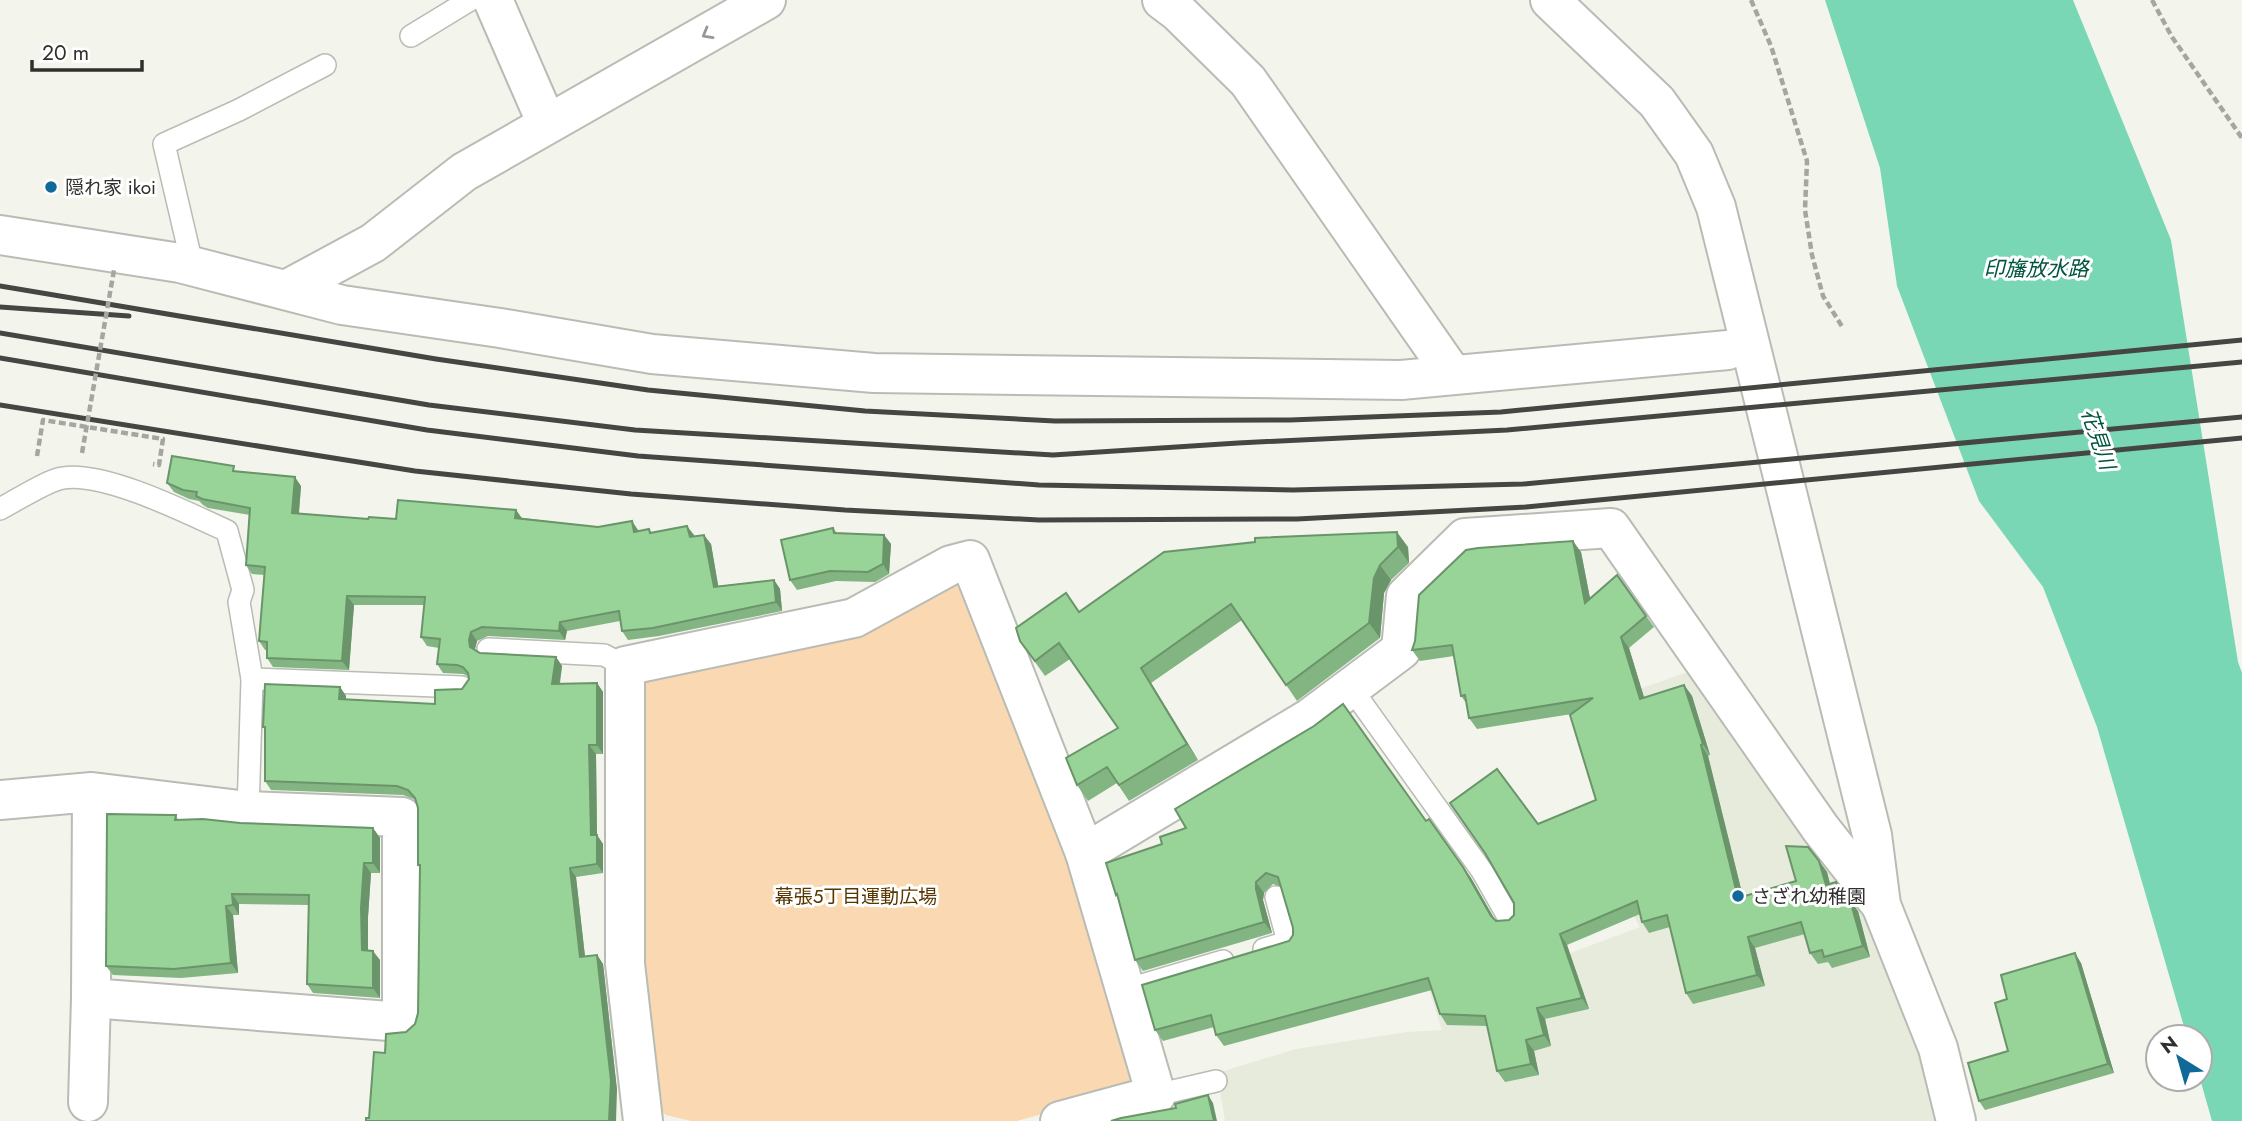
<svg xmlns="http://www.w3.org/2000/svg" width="2242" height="1121" font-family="Jost,'Noto Sans JP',sans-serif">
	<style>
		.built { fill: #e6ebdc }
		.green { fill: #fad9b2 }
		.water { fill: #7ad7b5 }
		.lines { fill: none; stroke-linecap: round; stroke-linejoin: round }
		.service-casing { stroke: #b9bcb4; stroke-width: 24 }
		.minor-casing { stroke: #b9bcb4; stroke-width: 42 }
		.path { stroke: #a4a6a0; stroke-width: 4.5; stroke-dasharray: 7 3.5; stroke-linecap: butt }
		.service { stroke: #fff; stroke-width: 21 }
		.minor { stroke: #fff; stroke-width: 38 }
		.rail { stroke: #454642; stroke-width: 5 }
		.path-bridge { stroke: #a4a6a0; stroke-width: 4.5; stroke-dasharray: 7 3.5; stroke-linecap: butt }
		.wall { fill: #83b583 }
		.shaded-wall { fill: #6a946a }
		.building { fill: #98d398; stroke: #6a946a; stroke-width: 2 }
		.oneway { stroke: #979896 }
		.poi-dot { fill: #106999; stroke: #fff; stroke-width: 2.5 }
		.labels { text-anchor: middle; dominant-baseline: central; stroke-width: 6; stroke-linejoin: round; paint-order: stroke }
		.poi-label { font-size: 19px; fill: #2f302d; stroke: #fff; text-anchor: start }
		.park-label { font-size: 19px; fill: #573600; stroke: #fff }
		.water-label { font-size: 21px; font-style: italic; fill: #01543e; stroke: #fff }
	</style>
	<rect width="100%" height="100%" fill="#f3f5ed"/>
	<polygon class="built" points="1694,670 1883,938 1950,1121 1225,1121 1217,1073 1296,1049 1407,1032 1442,1030 1429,990 1533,967 1640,927 1605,865 1581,709"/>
	<polygon class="green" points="953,576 970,585 1081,873 1140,1077 1132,1089 1017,1121 691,1121 666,1115 652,1104 638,966 633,688 647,676"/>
	<polygon class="water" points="1825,0 2073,0 2171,240 2238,662 2242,673 2242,1121 2212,1121 2200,1079 2200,1037 2187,1037 2097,727 2043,587 1979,501 1897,286 1880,168"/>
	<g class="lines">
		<defs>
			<g id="service">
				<polyline points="411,36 470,0"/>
				<polyline points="193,268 164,144 239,110 325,65"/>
				<path d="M0,509c15,-8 48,-29 63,-31 41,-7 125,35 164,53l16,59 -4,12 13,77 -4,132"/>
				<polyline points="488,649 604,655 625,666"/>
				<polyline points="252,679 462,687"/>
				<polyline points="1351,688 1482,871 1510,920"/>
				<polyline points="1264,949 1288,942 1276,897"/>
				<polyline points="1125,990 1223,961"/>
				<polyline points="1156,1095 1216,1081"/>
			</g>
			<g id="minor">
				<polyline points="493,0 547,124"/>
				<polyline points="1162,0 1178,12 1248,81 1453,375"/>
				<polyline points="1550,0 1657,102 1694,154 1716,207 1872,835 1881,905 1938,1048 1956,1121"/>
				<polyline points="0,235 180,263 342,305 500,328 652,354 874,373 1401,380 1728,350"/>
				<polyline points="286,290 373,243 464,172 766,0"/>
				<polyline points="0,800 92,792 248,811 402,817 402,1022 91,998 92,792"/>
				<polyline points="1085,853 1310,718 1401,650 1406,596 1465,538 1611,528 1821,829 1881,905"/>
				<polyline points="88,1102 91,998"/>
				<polyline points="643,1121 625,964 625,666 854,618 951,565 970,560 1085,853 1156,1095 1060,1121"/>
			</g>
		</defs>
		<use href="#service" class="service-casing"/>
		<use href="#minor" class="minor-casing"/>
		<g class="path">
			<polyline points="1751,0 1771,46 1807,161 1805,210 1812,255 1823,296 1843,328"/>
			<polyline points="2152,0 2172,37 2242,138"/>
			<polyline points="37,456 43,420 163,439 159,465 153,464"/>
		</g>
		<use href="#service" class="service"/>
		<use href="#minor" class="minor"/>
		<g class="rail">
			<polyline points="0,286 436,359 648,390 865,411 1055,421 1290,420 1501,412 2242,340"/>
			<polyline points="0,307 129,316"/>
			<polyline points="0,333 429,405 635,430 1053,455 1238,443 1507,430 2242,362"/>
			<polyline points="0,358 427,430 638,456 1039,485 1293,490 1523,484 2242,417"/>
			<polyline points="0,405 415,471 631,494 845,510 1039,520 1297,519 1526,507 2242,438"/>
		</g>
		<polyline class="path-bridge" points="82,453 114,270"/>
	</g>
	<g class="wall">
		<polygon points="238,472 301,486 299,514 368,519 396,519 516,510 522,518 598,527 638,530 639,531 649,529 651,532 694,535 694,537 711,544 718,586 774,580 780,589 782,611 659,636 628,640 622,631 620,621 567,631 565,640 488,636 477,641 475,649 480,653 556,657 562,666 560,684 597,683 603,692 603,754 596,754 597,835 603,844 603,873 576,877 585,956 597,955 603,964 617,1090 369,1118 385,1053 415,1024 418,1013 420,869 418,865 418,808 416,801 414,799 403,795 271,790 265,781 265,730 263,727 340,687 346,696 346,699 435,704 462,689 469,679 468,676 463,674 443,673 437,664 439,648 427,646 421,637 424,605 354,605 349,670 273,667 267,658 267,650 265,650 259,641 265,575 252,574 246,565 250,515 208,508 203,505 199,501 189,499 174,492 167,483"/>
		<polygon points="833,528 837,533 884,535 891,544 889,574 875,582 836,581 797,590 790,580"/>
		<polygon points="1255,542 1408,547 1409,563 1391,580 1384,593 1380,638 1297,701 1242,620 1151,683 1198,760 1129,801 1117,783 1088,801 1077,785 1118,728 1070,659 1045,676 1020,641 1079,612"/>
		<polygon points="1581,552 1590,598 1617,575 1654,627 1629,648 1644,698 1684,685 1692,696 1710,755 1708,756 1743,897 1796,881 1819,861 1827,872 1830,884 1836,882 1844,893 1846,901 1858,911 1870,957 1832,968 1828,962 1818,964 1810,953 1805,934 1755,948 1765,986 1693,1004 1686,993 1670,927 1649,933 1642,922 1640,914 1567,945 1589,1009 1545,1019 1551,1046 1534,1051 1539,1075 1505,1082 1497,1071 1487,1026 1447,1025 1440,1014 1432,990 1224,1046 1216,1035 1214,1027 1163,1041 1155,1030 1289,941 1293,935 1293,928 1281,887 1273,884 1264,893 1263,900 1272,933 1143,971 1135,960 1119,899 1116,895 1426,821 1463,867 1471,878 1494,918 1496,921 1509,920 1514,915 1538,824 1596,800 1572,714 1477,729 1469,718 1467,704 1461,696 1454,656 1420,661 1412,650"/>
		<polygon points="176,815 178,820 373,828 380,838 380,873 371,873 368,917 368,951 380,960 380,998 313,993 307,984 309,905 239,904 239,915 233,915 238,973 181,978 113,975 106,966"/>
		<polygon points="2081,963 2114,1073 1985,1110 1979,1101 2008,1051 2007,999"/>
	</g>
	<g class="shaded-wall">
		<polygon points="295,477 301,486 298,522 292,513"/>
		<polygon points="516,510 522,519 515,518"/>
		<polygon points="632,521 638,530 641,541 634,532"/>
		<polygon points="687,526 694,535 696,546 690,537"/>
		<polygon points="1397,532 1408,547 1409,563 1398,547"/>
		<polygon points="704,535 711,544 720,596 714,587"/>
		<polygon points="884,535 891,544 889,574 883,564"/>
		<polygon points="1573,541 1581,552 1593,614 1585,603"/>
		<polygon points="1380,565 1391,580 1384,593 1380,638 1369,623 1374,578"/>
		<polygon points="774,580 780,589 782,611 776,602"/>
		<polygon points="347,596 354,605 349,670 342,661"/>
		<polygon points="560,622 567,631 565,640 559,631"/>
		<polygon points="471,632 477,641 475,649 470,647 469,640"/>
		<polygon points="1621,637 1629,648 1648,710 1640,699"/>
		<polygon points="556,657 562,666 558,693 552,684"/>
		<polygon points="1141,668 1151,683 1198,760 1187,744"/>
		<polygon points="597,683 603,692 603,754 597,745"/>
		<polygon points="1684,685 1692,696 1710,755 1703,744"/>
		<polygon points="340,687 346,696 345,708 339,699"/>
		<polygon points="589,745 596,754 597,835 603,844 603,873 597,864 591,835"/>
		<polygon points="1701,745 1708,756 1746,909 1738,898"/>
		<polygon points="373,828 380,838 380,873 373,863"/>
		<polygon points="1819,861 1827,872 1833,896 1826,885"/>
		<polygon points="364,863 371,873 368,917 368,960 362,950 361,908"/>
		<polygon points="1463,867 1471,878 1499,927 1491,916"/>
		<polygon points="570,868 576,877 586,966 580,957"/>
		<polygon points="1256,882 1264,893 1263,900 1272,933 1264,922 1256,889"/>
		<polygon points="1836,882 1844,893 1850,912 1843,902"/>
		<polygon points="232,894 239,904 239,915 233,905"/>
		<polygon points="1850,900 1858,911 1870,957 1863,946"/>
		<polygon points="226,906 233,915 238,973 231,963"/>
		<polygon points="1560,934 1567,945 1589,1009 1582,998"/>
		<polygon points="1748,937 1755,948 1765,986 1757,975"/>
		<polygon points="373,951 380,960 380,998 373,988"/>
		<polygon points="2075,953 2081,963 2114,1073 2108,1064"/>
		<polygon points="597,955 603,964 617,1090 616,1121 609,1121"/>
		<polygon points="1537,1008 1545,1019 1551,1046 1544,1035"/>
		<polygon points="1526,1040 1534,1051 1539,1075 1531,1064"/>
		<polygon points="1208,1095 1213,1103 1217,1121 1214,1121"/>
	</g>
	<g class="building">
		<polygon points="172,456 234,466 233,471 295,477 292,513 368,519 369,517 396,519 398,500 516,510 515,518 598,527 632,521 634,532 649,529 650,533 687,526 690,537 704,535 714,587 774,580 776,602 653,628 622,631 619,611 560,622 559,631 482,627 471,632 469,640 470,647 480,653 556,657 552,684 597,683 597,745 589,745 591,835 597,835 597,864 570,868 580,957 597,955 611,1081 609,1121 366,1121 366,1118 369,1118 374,1052 385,1053 386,1034 406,1032 415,1024 418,1013 420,865 418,865 418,808 415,798 408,790 397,786 265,781 265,727 263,727 265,684 340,687 339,699 435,704 435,690 462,689 469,679 468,673 463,667 457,665 437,664 440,639 421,637 425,597 347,596 342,661 267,658 267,642 259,641 265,567 246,565 250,508 202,499 196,496 197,492 183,490 167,483"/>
		<polygon points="833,528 834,533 884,535 883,564 868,572 830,571 790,580 781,540"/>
		<polygon points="1397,532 1398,547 1380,565 1374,578 1369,623 1286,685 1231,604 1141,668 1187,744 1119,785 1107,767 1077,785 1066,758 1118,728 1059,643 1035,661 1020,641 1016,628 1066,593 1079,612 1164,552 1255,542 1255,538"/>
		<polygon points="1573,541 1585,603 1617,575 1646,616 1621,637 1640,699 1684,685 1703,744 1701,745 1738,898 1796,881 1786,846 1808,847 1819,861 1826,885 1836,882 1843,902 1850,900 1863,946 1824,957 1822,950 1810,953 1801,922 1748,937 1757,975 1686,993 1667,915 1642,922 1637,901 1560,934 1582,998 1537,1008 1544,1035 1526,1040 1531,1064 1497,1071 1485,1016 1440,1014 1428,978 1216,1035 1211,1015 1155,1030 1142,985 1289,941 1293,935 1293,928 1278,877 1266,873 1256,882 1256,889 1264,922 1135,960 1117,894 1116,895 1106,863 1162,844 1160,837 1186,828 1175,809 1314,726 1343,704 1426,821 1429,819 1463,867 1491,916 1496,921 1509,920 1514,915 1514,903 1485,853 1450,803 1497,769 1538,824 1596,800 1570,715 1593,698 1469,718 1465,695 1461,696 1452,645 1412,650 1415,641 1419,595 1466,550 1478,548"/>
		<polygon points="107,814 171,815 176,815 175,820 203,819 240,823 373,828 373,863 364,863 361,908 362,950 373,951 373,988 307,984 309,895 232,894 233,905 226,906 231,963 174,969 106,966"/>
		<polygon points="2075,953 2108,1064 1979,1101 1968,1063 2008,1051 1995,1003 2007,999 2001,975"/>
		<polygon points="1208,1095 1214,1121 1111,1121 1121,1118 1176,1108 1175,1104"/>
	</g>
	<defs><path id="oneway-chevron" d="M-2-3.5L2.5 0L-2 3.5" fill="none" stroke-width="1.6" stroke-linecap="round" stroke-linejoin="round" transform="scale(1.75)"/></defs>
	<use class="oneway" href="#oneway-chevron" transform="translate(707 34) rotate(150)"/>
	<g class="poi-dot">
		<circle cx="51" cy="187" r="7"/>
		<circle cx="1738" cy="896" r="7"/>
	</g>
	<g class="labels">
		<g class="poi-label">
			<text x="65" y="187">隠れ家 ikoi</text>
			<text x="1752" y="896">さざれ幼稚園</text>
		</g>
		<g class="park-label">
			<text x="856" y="896">幕張5丁目運動広場</text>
		</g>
		<g class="water-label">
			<text x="2036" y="269">印旛放水路</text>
			<text transform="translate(2098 439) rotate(71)">花見川</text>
		</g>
	</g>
	<g transform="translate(2179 1058) rotate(323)"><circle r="33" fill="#ffffff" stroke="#acacab" stroke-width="2"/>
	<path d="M0-5L12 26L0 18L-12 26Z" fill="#106999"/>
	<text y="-10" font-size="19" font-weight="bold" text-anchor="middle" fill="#2f302d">N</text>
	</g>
	<path d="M32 60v10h110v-10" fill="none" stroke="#2f302d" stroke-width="3.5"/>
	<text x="42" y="60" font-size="21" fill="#2f302d" stroke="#ffffff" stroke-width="5" paint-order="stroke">20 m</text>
</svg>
